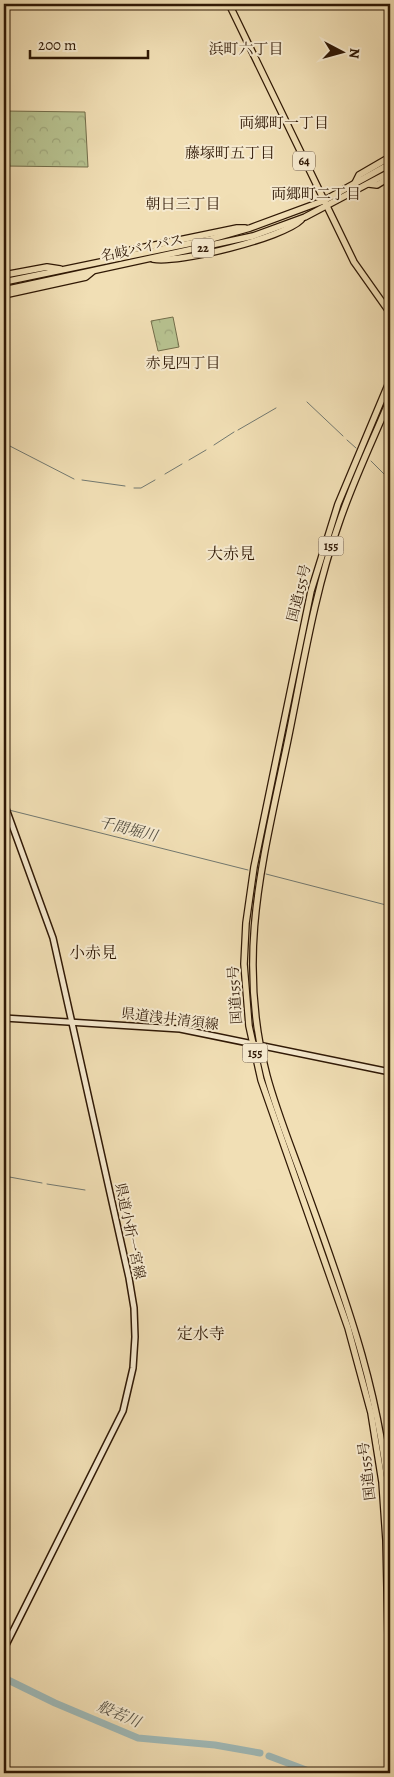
<svg xmlns="http://www.w3.org/2000/svg" width="394" height="1777" font-family="Alegreya,'Noto Serif JP',serif">
	<style>
		.forest { fill: url(#forest-crowns); stroke: #736d4a }
		.lines { fill: none; stroke-linecap: round; stroke-linejoin: round }
		.stream { stroke: #727971; stroke-width: 1 }
		.river { stroke: #9fbab9; stroke-width: 7 }
		.secondary-casing { stroke: #2f1805; stroke-width: 8 }
		.primary-casing { stroke: #2f1805; stroke-width: 8 }
		.trunk-casing { stroke: #2f1805; stroke-width: 8 }
		.secondary { stroke: #f6eacf; stroke-width: 5 }
		.primary { stroke: #f1dfb5; stroke-width: 5.5 }
		.trunk { stroke: #f1dfb5; stroke-width: 5.5 }
		.labels { text-anchor: middle; dominant-baseline: central; stroke-width: 4; stroke-linejoin: round; paint-order: stroke }
		.shield { fill: #f6eacf; stroke: #6b5742; stroke-width: 1 }
		.shield-label { font-size: 12px; font-weight: bold; fill: #2f1805 }
		.street-label { font-size: 14px; fill: #2f1805; stroke: #f6eacf }
		.neighbourhood-label { font-size: 15px; fill: #2f1805; stroke: #f6eacf }
		.water-label { font-size: 15px; font-style: italic; fill: #565144; stroke: #f6eacf }
		.quarter-label { font-size: 16px; fill: #2f1805; stroke: #f6eacf }
	</style>
	<defs>
		<pattern id="forest-crowns" width="20" height="18" patternUnits="userSpaceOnUse" patternTransform="scale(1.25)"><rect width="20" height="18" fill="#b7c290"/><path d="M2 6a3 3 0 1 1 6 0M12 15a3 3 0 1 1 6 0" fill="none" stroke="#9ea67b"/></pattern>
	</defs>
	<rect width="100%" height="100%" fill="#f1dfb5"/>
	<filter id="stains"><feTurbulence type="fractalNoise" baseFrequency=".004" numOctaves="4"/><feColorMatrix values="0 0 0 0 .2 0 0 0 0 .09 0 0 0 0 .02 0 0 0 .5 -.17"/></filter>
	<radialGradient id="worn" r=".72"><stop offset=".6" stop-color="#630" stop-opacity="0"/><stop offset="1" stop-color="#630" stop-opacity=".3"/></radialGradient>
	<g class="forest">
		<polygon points="4,111 85,112 88,167 4,166"/>
		<polygon points="173,317 179,347 158,351 151,321"/>
	</g>
	<g class="lines">
		<g class="stream">
			<polyline points="307,402 343,436"/>
			<polyline points="238,430 276,408"/>
			<polyline points="347,440 356,448"/>
			<polyline points="4,443 74,479"/>
			<polyline points="214,445 234,432"/>
			<polyline points="189,460 206,450"/>
			<polyline points="371,461 386,476"/>
			<polyline points="165,474 182,464"/>
			<polyline points="82,480 125,486"/>
			<polyline points="134,488 141,488 155,480"/>
			<polyline points="9,810 248,870"/>
			<polyline points="266,874 390,906"/>
			<polyline points="4,1176 42,1183"/>
			<polyline points="47,1184 85,1190"/>
		</g>
		<g class="river">
			<polyline points="4,1678 55,1703 138,1738 215,1745 260,1753"/>
			<polyline points="269,1756 314,1773"/>
		</g>
		<defs>
			<g id="secondary">
				<polyline points="4,803 53,938 129,1278 134,1308 135,1337 133,1368 123,1411 4,1649"/>
				<polyline points="4,1018 180,1029 390,1072"/>
			</g>
			<polyline id="primary" points="229,4 354,262 390,313"/>
			<g id="trunk">
				<polyline points="369,184 377,185 390,177"/>
				<polyline points="354,185 359,175 390,157"/>
				<polyline points="118,258 126,251 237,228 245,228"/>
				<path d="M153,259c25,5 130,-21 148,-39"/>
				<polyline points="4,275 47,267 60,269"/>
				<polyline points="4,282 211,239 250,228 323,201 390,164"/>
				<polyline points="4,290 253,236 305,217 390,172"/>
				<polyline points="4,295 86,277 92,272"/>
				<polyline points="390,380 338,504 311,591 254,867 246,923 244,964 249,1026 261,1080 348,1328 371,1413 382,1482 386,1540 390,1729"/>
				<path d="M390,399c-17,41 -37,82 -51,124 -26,73 -37,150 -53,226 -24,115 -50,209 -19,327 10,37 25,73 38,110 39,108 79,214 85,330"/>
			</g>
		</defs>
		<use href="#secondary" class="secondary-casing"/>
		<use href="#primary" class="primary-casing"/>
		<use href="#trunk" class="trunk-casing"/>
		<use href="#secondary" class="secondary"/>
		<use href="#primary" class="primary"/>
		<use href="#trunk" class="trunk"/>
	</g>
	<g class="labels">
		<g class="shield">
			<rect x="293" y="151.5" width="22" height="19" rx="4"/>
			<rect x="192" y="238.5" width="22" height="19" rx="4"/>
			<rect x="318.5" y="536.5" width="25" height="19" rx="4"/>
			<rect x="242.5" y="1043.5" width="25" height="19" rx="4"/>
		</g>
		<g class="shield-label">
			<text x="304" y="161">64</text>
			<text x="203" y="248">22</text>
			<text x="331" y="546">155</text>
			<text x="255" y="1053">155</text>
		</g>
		<g class="street-label">
			<text transform="translate(142 248) rotate(-12)">名岐バイパス</text>
			<text transform="translate(299 593) rotate(-76)">国道155号</text>
			<text transform="translate(235 995) rotate(-94)">国道155号</text>
			<text transform="translate(170 1019) rotate(7)">県道浅井清須線</text>
			<text transform="translate(130 1231) rotate(78)">県道小折一宮線</text>
			<text transform="translate(367 1471) rotate(-97)">国道155号</text>
		</g>
		<g class="neighbourhood-label">
			<text x="246" y="49">浜町六丁目</text>
			<text x="284" y="123">両郷町一丁目</text>
			<text x="230" y="153">藤塚町五丁目</text>
			<text x="316" y="194">両郷町二丁目</text>
			<text x="183" y="204">朝日三丁目</text>
			<text x="183" y="363">赤見四丁目</text>
		</g>
		<g class="water-label">
			<text transform="translate(128 829) rotate(14)">千間堀川</text>
			<text transform="translate(119 1714) rotate(23)">般若川</text>
		</g>
		<g class="quarter-label">
			<text x="231" y="554">大赤見</text>
			<text x="93" y="953">小赤見</text>
			<text x="201" y="1334">定水寺</text>
		</g>
	</g>
	<rect width="394" height="1777" fill="none" stroke="#f1dfb5" stroke-width="20"/>
	<rect x="5" y="5" width="384" height="1767" fill="none" stroke="#2f1805" stroke-width="2.5"/>
	<rect x="10" y="10" width="374" height="1757" fill="none" stroke="#2f1805"/>
	<g transform="translate(342 52) rotate(96)" stroke="#f6eacf" stroke-width="4" paint-order="stroke">
	<path d="M0-4L9 19L0 12L-9 19Z" fill="#2f1805"/>
	<text y="-8" font-size="14" font-weight="bold" text-anchor="middle" fill="#2f1805">N</text>
	</g>
	<path d="M30 50v8h118v-8" fill="none" stroke="#2f1805" stroke-width="2.5"/>
	<text x="38" y="50" font-size="15" fill="#2f1805" stroke="#f6eacf" stroke-width="4" paint-order="stroke">200 m</text>
	<rect width="100%" height="100%" filter="url(#stains)"/>
	<rect width="100%" height="100%" fill="url(#worn)"/>
</svg>
